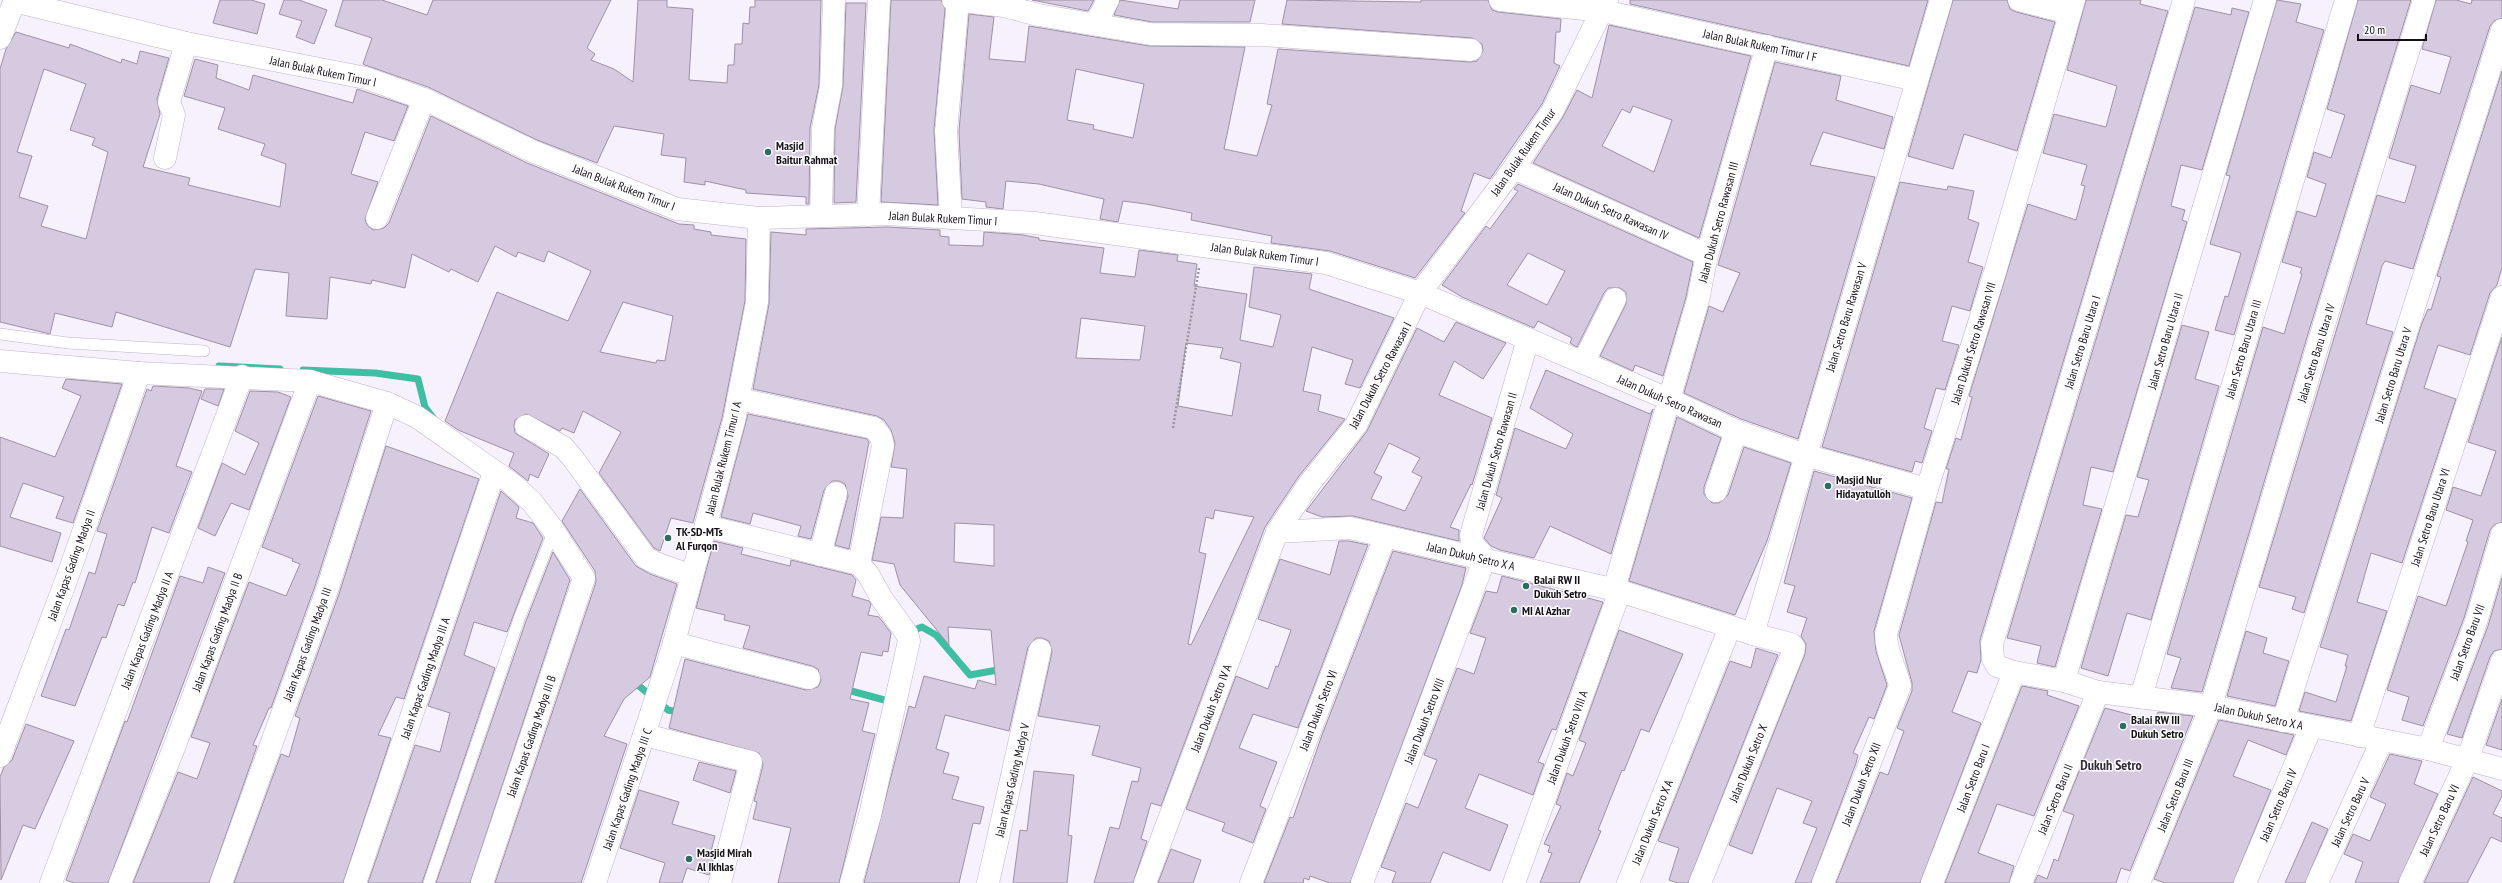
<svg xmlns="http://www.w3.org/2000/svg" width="2502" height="883" font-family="'PT Sans Narrow',sans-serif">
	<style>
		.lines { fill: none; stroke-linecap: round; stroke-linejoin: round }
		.stream { stroke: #3ebfa4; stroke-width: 7 }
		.building { fill: #d6cae0; stroke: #9d91a6; fill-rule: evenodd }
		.service-casing { stroke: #c1b5ca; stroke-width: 12 }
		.minor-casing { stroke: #c1b5ca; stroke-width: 23 }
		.secondary-casing { stroke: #c1b5ca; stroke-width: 23 }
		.path { stroke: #9a949f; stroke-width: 2.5; stroke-dasharray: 2 2; stroke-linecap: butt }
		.service { stroke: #fff; stroke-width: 11 }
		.minor { stroke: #fff; stroke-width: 22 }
		.secondary { stroke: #fff; stroke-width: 22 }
		.poi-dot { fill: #2b6e5f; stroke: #fff; stroke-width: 1.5 }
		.labels { text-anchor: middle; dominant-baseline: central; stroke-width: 3; stroke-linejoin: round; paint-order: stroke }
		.street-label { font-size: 12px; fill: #161119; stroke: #fff }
		.poi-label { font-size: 12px; font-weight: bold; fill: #161119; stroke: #fff; text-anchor: start }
		.quarter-label { font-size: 14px; font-weight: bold; fill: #332a3b; stroke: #fff }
	</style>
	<rect width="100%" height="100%" fill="#f7f0fd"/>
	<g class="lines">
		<g class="stream">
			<polyline points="219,366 280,369"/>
			<polyline points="303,370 375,373 418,379 425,407 434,419"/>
			<polyline points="912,631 922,627 936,635 970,675 1003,669"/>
			<polyline points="633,681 668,710 682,713"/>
			<polyline points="844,689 888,701 890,695"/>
		</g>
	</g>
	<g class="building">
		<polygon points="220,0 251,0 265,4 257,34 213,23"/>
		<polygon points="284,0 299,0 327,10 314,44 296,37 302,21 279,14"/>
		<polygon points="343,0 382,0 427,15 433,0 611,0 587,48 595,54 591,60 614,69 633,82 638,0 667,0 667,7 693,9 689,80 727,83 728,65 734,65 735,44 742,44 743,23 749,24 750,7 755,7 755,0 821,0 819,85 810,128 809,204 806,204 806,197 746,193 746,190 705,181 705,185 684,182 686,158 661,155 664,134 614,126 597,163 537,140 428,87 365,65 363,64 372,38 335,26"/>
		<polygon points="891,0 941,0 945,9 934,130 938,205 881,202"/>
		<polygon points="1032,0 1094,0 1088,11"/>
		<polygon points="1120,0 1178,9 1180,0 1255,0 1250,22 1152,22 1114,15"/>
		<path d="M1287,0l134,2v-2h67l4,10 6,2 63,7 -1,13h-4l-2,31 6,3 -18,38 -52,75 -16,-6 -13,38 4,2 -50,65 -85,-27 -59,-8 1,-7 -81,-16 1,-7 -46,-9 -23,-3 -5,21 -18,-3 4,-20 -65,-15 -33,-3 -3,28 -17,-2v-5l-24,-3 -3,-68 10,-117 25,3 -5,42 36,3 4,-36 120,20 96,1 -21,102 33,7 15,-51 -5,-1 11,-55 192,13 7,-1 6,-10 -1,-7 -10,-6 -190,-14zM1076,69l68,15 -11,54 -40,-9 1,-4 -27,-5z"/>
		<polygon points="1630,0 1928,0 1909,66 1630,4"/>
		<polygon points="1953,0 2007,0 2010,9 2016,12 2055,22 2017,151 1964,134 1953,169 1908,156"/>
		<polygon points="2086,0 2141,0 2140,4 2168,11 1980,640 1981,660 1977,673 1968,671 1952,712 1981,723 1920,883 1836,883 1880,772 1888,775 1904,731 1897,728 1912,691 1912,683 1899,635 1936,502 1942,503 1949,469 1946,469 1956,438 1961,440 1972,397 1969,396 2028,204 2076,220 2085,186 2081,185 2087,165 2043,153 2054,114 2106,127 2117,86 2067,70"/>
		<polygon points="2277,0 2301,4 2296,22 2324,30 2234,335 2215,330 2225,296 2228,297 2241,253 2210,244 2230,176 2226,175"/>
		<polygon points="2358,0 2411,0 2307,337 2202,692 2171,688 2181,658 2167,654 2263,327 2284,334 2302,274 2300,273 2302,268 2282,262 2297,211 2316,217 2326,184 2307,177 2314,152 2331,158 2345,115 2327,109"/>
		<polygon points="2436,0 2456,0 2471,4 2472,0 2502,0 2502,18 2494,21 2490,26 2413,269 2385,261 2382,266 2366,324 2393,332 2304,613 2292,609 2296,597 2259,587 2377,195 2405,203 2416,166 2389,158 2411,85 2440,94 2451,57 2422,49"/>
		<polygon points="846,3 866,3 856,202 834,203 835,129 843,86"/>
		<polygon points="2195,7 2231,15 2232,8 2249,12 2202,170 2181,165 2171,206 2185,210 2182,220 2187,222 2113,472 2091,467 2083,505 2102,509 2055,667 2037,663 2041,646 2007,638"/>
		<path d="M1609,25l142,31 -52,182 -166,-75 30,-46 14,-27 15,8zM1633,106l39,14 -18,52 -52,-26 20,-37 8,4z"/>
		<path d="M16,32l53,16 1,-4 51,19 1,-4 15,5 3,-13 29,7 -12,41 3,15 -17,53 47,11 -2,7 92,22 6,-43 -25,-9 4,-11 -47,-15 7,-21 -41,-12 11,-37 23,6 -2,13 33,12 4,-15 100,28 4,-14 51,17 -14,35 -29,-9 -14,42 27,8 -13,37 2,6 6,5 11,-2 5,-5 42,-107 96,47 127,51 25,10 15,1v4l17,3v3l35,4 -1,62 -23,117 -29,105 -22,-5 -11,33 -6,-3 -55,-75 22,-41 -38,-21 -9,22 -12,-5 -2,3 -34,-17 -11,6 -1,6 1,7 34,21 -11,24 -8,-4 -2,7 -19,-15 5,-13 -56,-23 -13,-9 52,-129 71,29 23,-50 -43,-20 -4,11 -26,-10 -2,5 -21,-11 -17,36 -27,-13 -2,3 -37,-18 -7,34 -33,-8 -1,4 -41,-7 -3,42 -41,-3 3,-43 -34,-4 -25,78 -114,-35 -4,15 -57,-14 -5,21 -50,-12v-253l6,-20zM44,69l42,15 -16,46 25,8 -3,7 16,7 -22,87 -45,-13 7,-20 -29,-9 13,-41 -15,-4zM623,302l50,14 -8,45 -8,-1 -1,3 -56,-11z"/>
		<polygon points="1775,62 1841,76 1836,100 1893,117 1884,149 1823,132 1810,165 1875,177 1798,439 1741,419 1684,393 1709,306 1723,312 1740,273 1718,265"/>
		<polygon points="2502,71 2502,267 2497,285 2490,293 2470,355 2438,345 2424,388 2456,399 2402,563 2371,553 2357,602 2387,611 2351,721 2299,711 2305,692 2336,702 2347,666 2345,666 2348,655 2320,647 2422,323 2428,309 2431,310 2441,277 2437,276"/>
		<polygon points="1900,182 1947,190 1948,186 1974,191 1968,219 1979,223 1968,262 1983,267 1970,311 1952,306 1942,341 1959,345 1945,390 1936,388 1924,428 1932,431 1922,463 1915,461 1912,472 1822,447"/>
		<path d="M1518,184l175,78 -7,35 -23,79 -28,-11 -2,6 -33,-15 26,-52v-12l-6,-4h-12l-4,5 -27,54 -7,-4 2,-5 -34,-17 -4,7 -72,-31 -20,-12 44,-59 4,3 28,-38 -4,-2zM1528,253l37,18 -18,34 -40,-20z"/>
		<path d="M888,227l52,3v6l9,1v8l34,1 1,-14 39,3 16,3v2l65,8 -4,25 35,4 4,-27 39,5 -1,6 20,3 -3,22 53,8 -7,46 33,7 8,-32 -32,-8 5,-40 58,7 -3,15 85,29 -34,70 -15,-4 8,-24 -41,-13 -9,44 18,4 -3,16 27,8 -46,57 -34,51 -104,279 -10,-3 -10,36 6,2 -14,42h-39l16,-56 9,2 13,-48 6,1 3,-14 -49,-13 8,-29 -62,-10 14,-64 -3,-11 -7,-3h-6l-8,9 -19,84 -64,-16 -9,34 13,4 -6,20 16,4 -7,22 32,8 -4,17 -7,-1 -14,60h-95l45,-177 6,2 9,-32 51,13 3,-9 18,5 -5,-55 -43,-3 1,18 -49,-60 -6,-21 -22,-4 9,-43 22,1 4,-49 -16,-2 4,-24 -4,-13 -7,-10 -7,-4 -124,-27 16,-85 2,-72 35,3v-6zM1081,318l64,8 -5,34 -64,-2zM1186,343l37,5 -3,10 21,5 -9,53 -54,-10zM1215,510l39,7 -63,128 -3,-1 18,-90 -7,-2 7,-35 7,2zM955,523l39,2v41l-40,-4z"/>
		<path d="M1456,322l50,21 -23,36 -29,-18 -15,34 53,23 -20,67 -1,-1 -21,43 9,3v11l-106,-25 -31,1 -16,-6 61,-80 50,-103 27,14zM1389,443l31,15 -8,14 10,5 -17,34 -34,-12 11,-22 -8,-4z"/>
		<polygon points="2182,325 2209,332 2195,379 2219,386 2151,620 2127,613 2108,676 2081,668 2126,515 2138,517 2149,480 2137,477"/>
		<polygon points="2502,337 2502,522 2494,525 2490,530 2464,618 2423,726 2402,720 2409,697 2387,690 2418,596 2446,606 2468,542 2466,541 2473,520 2446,510 2453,487 2481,496 2496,451 2468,442"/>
		<polygon points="1546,370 1650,414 1653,409 1611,554 1550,526 1534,558 1500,550 1491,546 1484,538 1502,498 1496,495 1515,428 1566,449 1573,434 1530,408"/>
		<polygon points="66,379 122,384 73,523 56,518 64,497 23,483 10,517 61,533 52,562 0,546 0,437 55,457 81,396 62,388"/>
		<polygon points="153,386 189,388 202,391 176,466 192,472 169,533 152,527 135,583 133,582 124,606 118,604 106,638 102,637 75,706 41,696 66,629 69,630 89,572 95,574 107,534 97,531 147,389 151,391"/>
		<polygon points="205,389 224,389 218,406 201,399"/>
		<polygon points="250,391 278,392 291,397 249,510 231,503 215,536 198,528 222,463 245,475 259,443 235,431"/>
		<polygon points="318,396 371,411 315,586 271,708 269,708 253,745 257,746 209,883 133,883 178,772 197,779 210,743 191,737 249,582 286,596 300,564 292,561 293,559 262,547"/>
		<polygon points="748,414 867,439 869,442 849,549 835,545 848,496 845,484 839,481 832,481 824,490 811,539 798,536 801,526 753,513 750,524 721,517"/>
		<polygon points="1677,417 1721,438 1704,487 1704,494 1712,503 1719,503 1728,495 1744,447 1791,463 1767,541 1735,615 1629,581"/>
		<polygon points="386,446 479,479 404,699 396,697 378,735 391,738 343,883 234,883 281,754 289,757 300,718 295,716 339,594"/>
		<polygon points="1814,471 1912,498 1874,631 1876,651 1887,685 1874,719 1869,717 1853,753 1858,755 1856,763 1811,883 1795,883 1817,828 1803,823 1812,801 1777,788 1752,854 1729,845 1805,654 1806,644 1801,636 1807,618 1787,612 1795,586 1784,583"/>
		<polygon points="580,489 636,566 650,574 677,584 650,677 624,699 604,736 627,744 581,883 495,883 596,582 595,571 562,521"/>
		<polygon points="501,491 519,507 516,518 533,523 543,538 507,632 474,622 464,655 495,668 422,883 368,883 415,745 440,752 450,713 428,706"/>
		<polygon points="714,541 743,548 741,554 790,566 791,560 852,575 856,580 852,596 869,601 871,604 868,615 879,617 891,633 888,652 883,651 882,656 861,652 850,699 869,703 862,731 875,734 839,883 778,883 791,828 753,819 757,802 754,801 763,765 759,753 669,728 685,659 806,690 818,687 821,681 818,669 812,666 743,648 750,626 724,620 725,615 696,608"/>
		<polygon points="1339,541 1349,541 1368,545 1298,728 1253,714 1239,748 1277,762 1260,806 1266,809 1253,843 1222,831 1225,823 1186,809 1236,676 1268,689 1276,666 1278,667 1291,630 1258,619 1280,559 1330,575"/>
		<polygon points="1393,551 1466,568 1462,585 1350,883 1330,883 1310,876 1309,880 1304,878 1303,883 1264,883 1290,817 1293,818 1322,735"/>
		<polygon points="553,552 570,580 470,883 436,883 526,621"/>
		<polygon points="208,567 225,573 108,883 74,883 66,880 125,721 127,722 180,576 203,583"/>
		<polygon points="1502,576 1603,602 1556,730 1552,729 1538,762 1544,764 1533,795 1479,774 1465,808 1508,825 1490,871 1443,852 1430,883 1392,883 1396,872 1381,867 1406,803 1418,808 1437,760 1424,755 1457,668 1474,674 1486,638 1470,633 1486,591 1497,593"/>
		<polygon points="2502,578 2502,649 2494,651 2490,657 2462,738 2447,734 2488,626"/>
		<polygon points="1619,630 1683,654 1649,732 1641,729 1624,771 1622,770 1598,830 1601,831 1579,883 1540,883 1552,853 1548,852 1550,846 1544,844 1561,806 1556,804 1567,773 1573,776 1586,743 1579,740"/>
		<polygon points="2246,631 2267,638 2263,653 2289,661 2275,706 2227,696"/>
		<polygon points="1756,648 1778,655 1688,883 1678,883 1669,880 1679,848 1658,841 1730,661 1751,668"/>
		<polygon points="2022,686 2048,691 2047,695 2079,706 2034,816 1997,804 1991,820 1978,853 2014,866 2009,883 1945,883"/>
		<polygon points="2502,699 2502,750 2486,745"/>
		<polygon points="2105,708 2154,721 2158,712 2193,716 2130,871 2121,868 2116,883 2034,883 2038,875 2047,879 2054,859 2058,861 2074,815 2063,811"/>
		<polygon points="2219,720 2294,735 2286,755 2248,740 2233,776 2271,790 2233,883 2165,883 2154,879"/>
		<polygon points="26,724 74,741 35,829 23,825 1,880 0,777 4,767 12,760"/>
		<polygon points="2390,754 2422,761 2414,784 2438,794 2398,883 2355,883 2363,862 2344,854 2353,834 2370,841 2386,804 2370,797"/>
		<polygon points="699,762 736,771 730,793 693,780"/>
		<polygon points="1034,771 1074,775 1068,835 1072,836 1067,883 1013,883 1020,830 1027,831"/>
		<polygon points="2473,777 2502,791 2502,796 2493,814 2502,818 2502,842 2491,837 2467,883 2424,883"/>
		<polygon points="639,790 679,802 672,824 715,836 710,855 714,856 709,875 687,868 682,883 659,883 665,863 620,848"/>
		<polygon points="2312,822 2328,829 2305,883 2285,883"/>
		<polygon points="1171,849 1201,860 1193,883 1158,883"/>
	</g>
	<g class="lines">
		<defs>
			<g id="service">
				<polyline points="0,334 68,343 204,351"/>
				<polyline points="429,883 519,619 554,530"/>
			</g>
			<g id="minor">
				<polyline points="953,0 1004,6 1038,15 1151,34 1262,35 1471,50"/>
				<polyline points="1500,0 1603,11 1916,80"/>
				<polyline points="2019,0 2070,13"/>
				<polyline points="2184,0 1992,644 1993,659 1997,666 2014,672 2064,681 2098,692 2211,706 2428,749 2502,769"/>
				<polyline points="14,1 186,43 366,78 424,99 532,151 677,209 759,218 888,214 1035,223 1326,263 1420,293 1668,399 1736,431 1805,455 1927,489"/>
				<polyline points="1096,23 1108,0"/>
				<polyline points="165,158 174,115 169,102 186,43"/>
				<polyline points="1514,168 1707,255"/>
				<polyline points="868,215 879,0"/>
				<polyline points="821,216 823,128 831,86 834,0"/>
				<polyline points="377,218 424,99"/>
				<polyline points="951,218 946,131 958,1"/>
				<polyline points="0,361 139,373 310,381 387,403 417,417 511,483 532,502 552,528 584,578 482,883"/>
				<polyline points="1583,363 1615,299"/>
				<polyline points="738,399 874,428 881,437 883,446 859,564"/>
				<polyline points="526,426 563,447 572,457 646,558 656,563 692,576"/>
				<polyline points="1716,491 1736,431"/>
				<polyline points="706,526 859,564 868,574 882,599 907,634 909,641 870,815 851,883"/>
				<polyline points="1277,532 1350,528 1620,591 1753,634 1791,644 1794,647 1793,652 1700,883"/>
				<polyline points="820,555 836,493"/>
				<polyline points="1614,589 1698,300 1707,255 1767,46"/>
				<polyline points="1753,634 1941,0"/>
				<polyline points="674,643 809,678"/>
				<polyline points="2064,681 2265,0"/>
				<polyline points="2141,697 2346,0"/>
				<polyline points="2283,721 2502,30"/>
				<polyline points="645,735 751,762 720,883"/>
				<polyline points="2359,736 2502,297"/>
				<polyline points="2428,749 2476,622 2502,534"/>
				<polyline points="0,756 67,578 139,373"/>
				<polyline points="51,883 242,376"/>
				<polyline points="120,883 175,745 310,381"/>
				<polyline points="221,883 327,590 387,403"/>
				<polyline points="355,883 494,472"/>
				<polyline points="595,883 672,650 734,421 757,302 759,218"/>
				<polyline points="988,883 1040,650"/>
				<polyline points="1145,883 1277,532 1309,484 1356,425 1420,293 1514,168 1553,110 1607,0"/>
				<polyline points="1251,883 1385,537"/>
				<polyline points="1362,883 1485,558 1472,543 1471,535 1528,339"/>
				<polyline points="1514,883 1620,591"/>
				<polyline points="1628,883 1730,627"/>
				<path d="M1823,883l77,-197c-4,-18 -14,-33 -14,-52l41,-145 68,-217 79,-272"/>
				<polyline points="1932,883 2014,672"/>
				<polyline points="2021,883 2098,692"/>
				<polyline points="2139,883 2211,706 2319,341 2424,0"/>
				<polyline points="2245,883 2311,727"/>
				<polyline points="2317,883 2382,740"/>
				<polyline points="2410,883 2468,758 2502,661"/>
			</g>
			<polyline id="secondary" points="0,38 15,0"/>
		</defs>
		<use href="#service" class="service-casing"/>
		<use href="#minor" class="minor-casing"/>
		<use href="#secondary" class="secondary-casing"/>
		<polyline class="path" points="1173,428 1199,268"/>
		<use href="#service" class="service"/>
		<use href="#minor" class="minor"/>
		<use href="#secondary" class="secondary"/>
	</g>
	<g class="poi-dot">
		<circle cx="768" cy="152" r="4"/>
		<circle cx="1828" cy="486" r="4"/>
		<circle cx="668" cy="538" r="4"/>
		<circle cx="1526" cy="586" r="4"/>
		<circle cx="1514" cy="610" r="4"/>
		<circle cx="2123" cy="726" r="4"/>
		<circle cx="689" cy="859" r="4"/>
	</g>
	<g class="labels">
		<g class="street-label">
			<text transform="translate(1760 45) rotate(12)">Jalan Bulak Rukem Timur I F</text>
			<text transform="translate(323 71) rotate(12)">Jalan Bulak Rukem Timur I</text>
			<text transform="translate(1523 152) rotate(-55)">Jalan Bulak Rukem Timur</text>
			<text transform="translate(624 187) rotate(21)">Jalan Bulak Rukem Timur I</text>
			<text transform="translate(1611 211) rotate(24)">Jalan Dukuh Setro Rawasan IV</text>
			<text transform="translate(943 218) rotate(3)">Jalan Bulak Rukem Timur I</text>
			<text transform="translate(1718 222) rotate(-75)">Jalan Dukuh Setro Rawasan III</text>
			<text transform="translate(1265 254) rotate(8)">Jalan Bulak Rukem Timur I</text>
			<text transform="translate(1846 317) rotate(-73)">Jalan Setro Baru Rawasan V</text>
			<text transform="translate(2165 341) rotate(-74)">Jalan Setro Baru Utara II</text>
			<text transform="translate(2082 342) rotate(-73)">Jalan Setro Baru Utara I</text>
			<text transform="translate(1973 343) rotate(-73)">Jalan Dukuh Setro Rawasan VII</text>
			<text transform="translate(2243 349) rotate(-74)">Jalan Setro Baru Utara III</text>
			<text transform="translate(2316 353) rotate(-73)">Jalan Setro Baru Utara IV</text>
			<text transform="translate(1380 375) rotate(-62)">Jalan Dukuh Setro Rawasan I</text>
			<text transform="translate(2393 375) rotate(-73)">Jalan Setro Baru Utara V</text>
			<text transform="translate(1670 401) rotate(24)">Jalan Dukuh Setro Rawasan</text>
			<text transform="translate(1496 451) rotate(-74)">Jalan Dukuh Setro Rawasan II</text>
			<text transform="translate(723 458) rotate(-76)">Jalan Bulak Rukem Timur I A</text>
			<text transform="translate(2430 517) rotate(-72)">Jalan Setro Baru Utara VI</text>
			<text transform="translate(1471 556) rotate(13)">Jalan Dukuh Setro X A</text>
			<text transform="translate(71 565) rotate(-70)">Jalan Kapas Gading Madya II</text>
			<text transform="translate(147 630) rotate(-69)">Jalan Kapas Gading Madya II A</text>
			<text transform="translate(217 632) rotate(-70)">Jalan Kapas Gading Madya II B</text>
			<text transform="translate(2467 642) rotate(-70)">Jalan Setro Baru VII</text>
			<text transform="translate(307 644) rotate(-70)">Jalan Kapas Gading Madya III</text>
			<text transform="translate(425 678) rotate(-71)">Jalan Kapas Gading Madya III A</text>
			<text transform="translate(1211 708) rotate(-69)">Jalan Dukuh Setro IV A</text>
			<text transform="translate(1318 710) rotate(-69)">Jalan Dukuh Setro VI</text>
			<text transform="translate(2259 716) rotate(12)">Jalan Dukuh Setro X A</text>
			<text transform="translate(1424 721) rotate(-69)">Jalan Dukuh Setro VIII</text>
			<text transform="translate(531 736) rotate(-71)">Jalan Kapas Gading Madya III B</text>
			<text transform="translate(1567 737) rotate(-70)">Jalan Dukuh Setro VIII A</text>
			<text transform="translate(1748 763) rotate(-68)">Jalan Dukuh Setro X</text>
			<text transform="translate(1973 778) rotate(-69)">Jalan Setro Baru I</text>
			<text transform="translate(1012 780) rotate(-77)">Jalan Kapas Gading Madya V</text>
			<text transform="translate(1861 784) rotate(-69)">Jalan Dukuh Setro XII</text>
			<text transform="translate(627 789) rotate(-71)">Jalan Kapas Gading Madya III C</text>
			<text transform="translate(2175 795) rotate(-68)">Jalan Setro Baru III</text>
			<text transform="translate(2055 799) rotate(-68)">Jalan Setro Baru II</text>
			<text transform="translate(2278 805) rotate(-67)">Jalan Setro Baru IV</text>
			<text transform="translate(2350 812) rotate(-65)">Jalan Setro Baru V</text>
			<text transform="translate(2439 820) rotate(-65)">Jalan Setro Baru VI</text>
			<text transform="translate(1652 822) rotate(-68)">Jalan Dukuh Setro X A</text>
		</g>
		<g class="poi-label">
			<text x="776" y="145">Masjid<tspan x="776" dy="14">Baitur Rahmat</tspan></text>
			<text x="1836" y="479">Masjid Nur<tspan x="1836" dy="14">Hidayatulloh</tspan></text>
			<text x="676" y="531">TK-SD-MTs<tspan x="676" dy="14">Al Furqon</tspan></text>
			<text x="1534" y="579">Balai RW II<tspan x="1534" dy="14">Dukuh Setro</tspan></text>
			<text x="1522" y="610">MI Al Azhar</text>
			<text x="2131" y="719">Balai RW III<tspan x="2131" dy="14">Dukuh Setro</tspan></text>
			<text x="697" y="852">Masjid Mirah<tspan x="697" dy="14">Al Ikhlas</tspan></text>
		</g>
		<g class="quarter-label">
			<text x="2111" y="765">Dukuh Setro</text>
		</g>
	</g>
	<path d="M2358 34v6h68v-6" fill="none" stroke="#161119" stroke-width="2"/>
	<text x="2364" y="34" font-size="12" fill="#161119" stroke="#ffffff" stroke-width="3" paint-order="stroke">20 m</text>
</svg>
